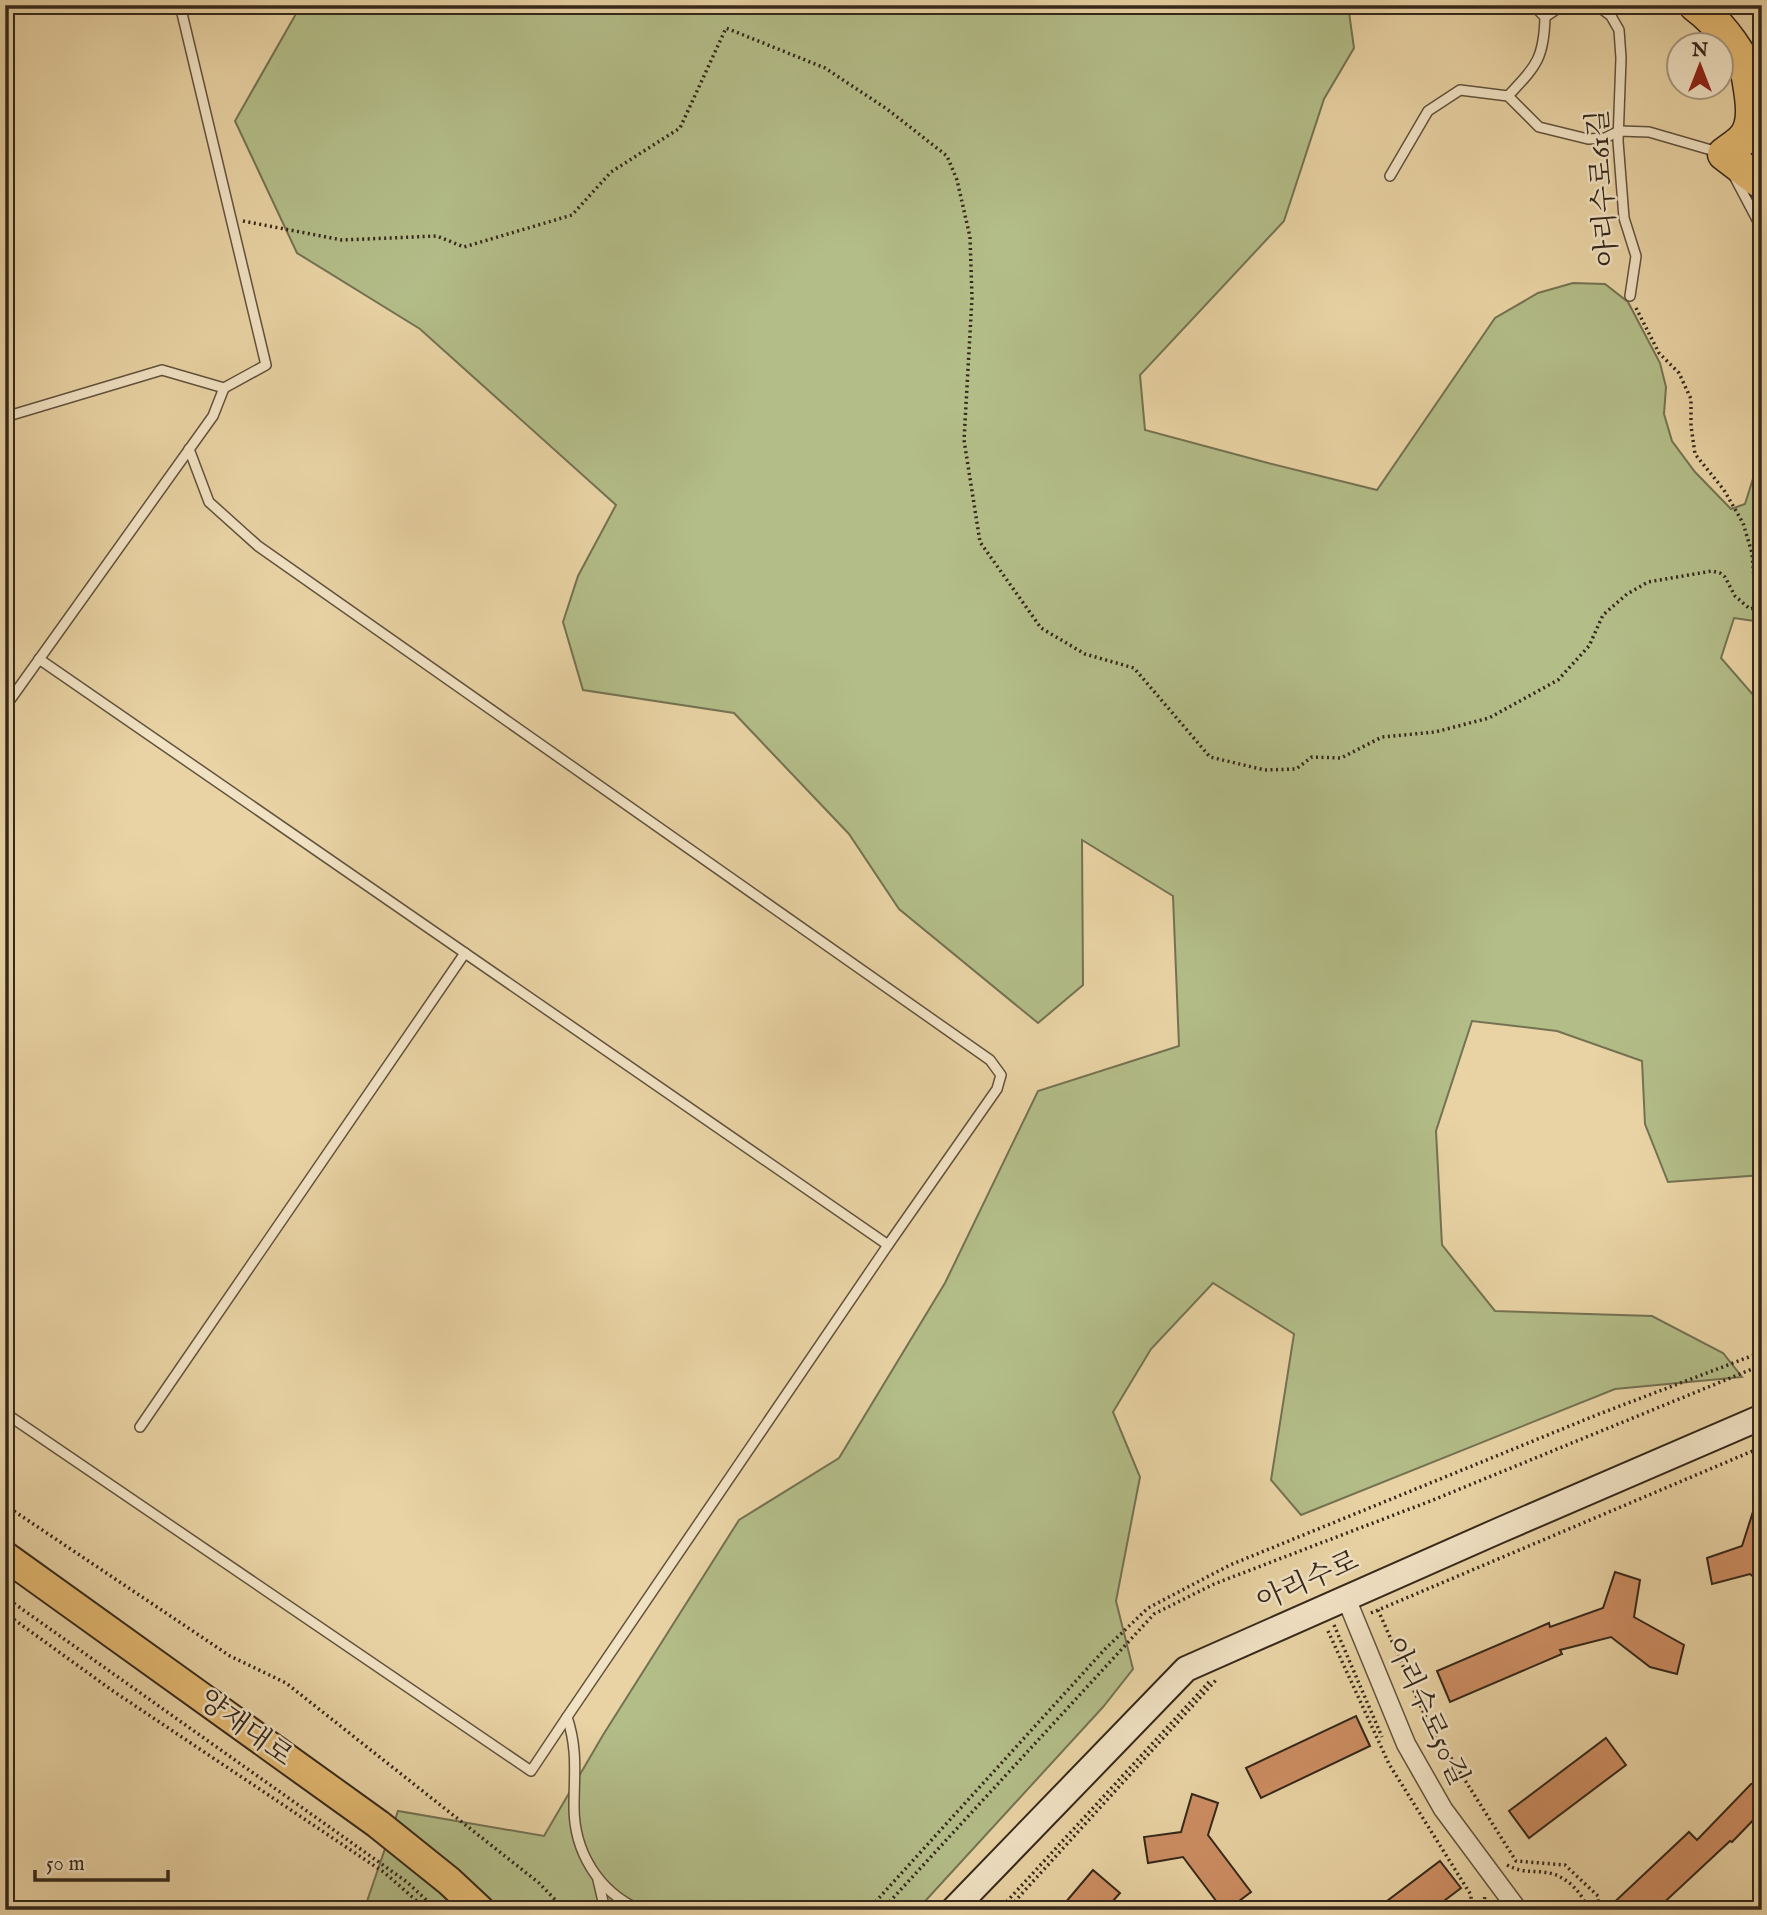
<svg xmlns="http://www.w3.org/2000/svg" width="1767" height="1915" font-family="'IM FELL English','Noto Serif KR',serif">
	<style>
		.green { fill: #b3bd88; stroke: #747252; stroke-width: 2 }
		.building { fill: #cd8e63; stroke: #35281b; stroke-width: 2 }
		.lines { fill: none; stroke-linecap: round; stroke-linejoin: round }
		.service-casing { stroke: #62533d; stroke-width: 12 }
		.minor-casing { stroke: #62533d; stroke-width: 21 }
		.secondary-casing { stroke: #35281b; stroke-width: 28 }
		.primary-casing { stroke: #35281b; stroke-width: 32 }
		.motorway-casing { stroke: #35281b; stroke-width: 35 }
		.path { stroke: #35281b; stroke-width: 3.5; stroke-dasharray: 2 3.5; stroke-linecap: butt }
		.service { stroke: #f1e2c4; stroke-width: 9 }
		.minor { stroke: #f1e2c4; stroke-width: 18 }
		.secondary { stroke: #f1e2c4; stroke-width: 24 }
		.primary { stroke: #e4ba72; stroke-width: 28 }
		.motorway { stroke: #e4ba72; stroke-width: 32 }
		.labels { text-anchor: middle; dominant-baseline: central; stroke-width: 5; stroke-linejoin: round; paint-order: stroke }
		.street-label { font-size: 28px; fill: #35281b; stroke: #f1e2c4 }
	</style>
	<rect width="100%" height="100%" fill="#e9d3a4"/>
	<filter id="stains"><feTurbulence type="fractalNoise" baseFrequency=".00286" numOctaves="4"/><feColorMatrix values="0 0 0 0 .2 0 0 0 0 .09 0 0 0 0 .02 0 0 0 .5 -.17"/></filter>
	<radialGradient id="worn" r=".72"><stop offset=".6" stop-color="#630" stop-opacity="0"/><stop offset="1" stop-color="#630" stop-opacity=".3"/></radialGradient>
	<polygon class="green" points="301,5 1348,5 1354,48 1324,99 1284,221 1140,375 1145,430 1268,463 1377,490 1495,318 1538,293 1573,283 1605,284 1628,302 1660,363 1666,387 1664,414 1672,441 1695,472 1731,509 1745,504 1762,450 1762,622 1734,618 1721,658 1762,705 1762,1175 1668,1182 1645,1124 1642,1061 1557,1031 1472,1021 1436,1131 1442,1245 1495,1311 1652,1316 1723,1353 1742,1377 1615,1389 1301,1515 1271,1480 1294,1334 1213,1283 1151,1349 1113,1412 1140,1477 1116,1601 1133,1669 1103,1707 917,1910 364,1910 398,1811 544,1836 603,1735 739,1520 839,1458 945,1283 1038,1091 1179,1046 1173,896 1082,840 1083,985 1038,1023 899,909 849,834 734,713 583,690 563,622 578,576 616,505 420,329 297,253 235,121"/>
	<g class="building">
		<polygon points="1759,1493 1762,1494 1762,1584 1750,1574 1712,1584 1707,1558 1742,1546"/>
		<polygon points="1615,1572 1640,1580 1634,1617 1684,1645 1677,1674 1650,1667 1611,1637 1560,1650 1562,1654 1450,1702 1437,1671 1549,1623 1550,1627 1603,1608"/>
		<polygon points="1356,1716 1370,1746 1261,1798 1246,1768"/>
		<polygon points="1606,1738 1626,1765 1529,1838 1509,1811"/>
		<polygon points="1762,1780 1762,1811 1732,1842 1730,1841 1656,1910 1606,1910 1689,1832 1697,1840 1751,1784"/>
		<polygon points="1192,1794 1218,1803 1208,1835 1251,1892 1227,1910 1223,1910 1183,1857 1148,1863 1144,1837 1181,1832"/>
		<polygon points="1440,1861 1461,1888 1432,1910 1375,1910"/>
		<polygon points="1093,1870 1120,1893 1105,1910 1059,1910"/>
	</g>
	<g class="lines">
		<defs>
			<g id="service">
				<polyline points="1589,5 1598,6 1611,16 1619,30 1621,58 1618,141 1624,218 1636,256 1630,296"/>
				<polyline points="1545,17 1560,7 1575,5"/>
				<path d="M1508,96c28,-30 36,-37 37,-79l-12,-12"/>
				<polyline points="1390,176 1428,111 1460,90 1508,96 1539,127 1588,139 1605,138 1619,131 1649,132 1718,152"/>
				<polyline points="1734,176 1762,229"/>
				<polyline points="5,417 162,370 224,388 266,365 180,5"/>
				<polyline points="189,449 209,502 258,546 990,1060 1001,1075 997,1089 888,1245"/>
				<path d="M39,659l849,586 -321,472c11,33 7,57 7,90 0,44 24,85 66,103"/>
				<polyline points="5,707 213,416 224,388"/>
				<polyline points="5,1413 531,1771 567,1717"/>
				<polyline points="140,1427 465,953"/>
				<polyline points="598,1880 605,1910"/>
				<polyline points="812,1910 839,1906 851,1910"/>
			</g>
			<polyline id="minor" points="1346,1598 1406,1744 1443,1809 1518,1910"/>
			<polyline id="secondary" points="953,1910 1186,1669 1498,1531 1762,1417"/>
			<polyline id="primary" points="5,1556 378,1824 449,1881 480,1910"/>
			<g id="motorway">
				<path d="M1695,5c26,19 51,53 59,84"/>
				<path d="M1747,71c3,21 12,53 -5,69 -5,5 -12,9 -18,14l38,29"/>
			</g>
		</defs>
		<use href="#service" class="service-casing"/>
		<use href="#minor" class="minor-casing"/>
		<use href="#secondary" class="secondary-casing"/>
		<use href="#primary" class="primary-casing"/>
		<use href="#motorway" class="motorway-casing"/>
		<g class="path">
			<polyline points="243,221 342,240 437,236 464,247 572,215 611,172 680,128 726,28 825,68 887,109 947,156 957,180 970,237 972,298 964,440 980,542 1041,628 1085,654 1134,668 1210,757 1265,770 1296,769 1312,757 1341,758 1382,737 1435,732 1489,718 1558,680 1589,646 1603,615 1627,594 1648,582 1712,571 1720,573 1725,577 1735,596 1750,609 1762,606"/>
			<polyline points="1636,308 1659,353 1679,373 1691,399 1691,426 1695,454 1724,490 1743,523 1752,553 1754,578 1762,599"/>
			<polyline points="5,1505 230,1656 286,1683 539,1883 565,1910"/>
			<polyline points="5,1597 407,1882 437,1910"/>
			<polyline points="1378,1610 1427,1720 1516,1861 1565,1865 1598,1896 1599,1910"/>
			<polyline points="5,1613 113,1691 385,1873 427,1910"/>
			<polyline points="1371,1613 1762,1447"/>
			<polyline points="1334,1625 1382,1737"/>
			<polyline points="1328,1631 1389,1764 1471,1895 1471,1910"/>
			<path d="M1507,1865c19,10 29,4 46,9 16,5 30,20 35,36"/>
			<polyline points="868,1910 1105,1649 1148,1608 1230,1565 1599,1414 1762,1352"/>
			<polyline points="882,1910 1154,1614 1214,1584 1433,1500 1762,1365"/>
			<polyline points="999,1910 1209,1682"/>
			<polyline points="1007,1910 1216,1680"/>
			<polyline points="1483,1910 1485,1895"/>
		</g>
		<use href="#service" class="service"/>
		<use href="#minor" class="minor"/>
		<use href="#secondary" class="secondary"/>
		<use href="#primary" class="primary"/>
		<use href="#motorway" class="motorway"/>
	</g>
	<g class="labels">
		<g class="street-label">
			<text transform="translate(1604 188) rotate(-94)">아리수로61길</text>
			<text transform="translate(1308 1582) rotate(-24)">아리수로</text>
			<text transform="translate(1426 1712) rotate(65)">아리수로50길</text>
			<text transform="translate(245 1729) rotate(36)">양재대로</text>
		</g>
	</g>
	<rect width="1767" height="1915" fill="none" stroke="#e9d3a4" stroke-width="28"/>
	<rect x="7" y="7" width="1753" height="1901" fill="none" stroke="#35281b" stroke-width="3.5"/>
	<rect x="14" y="14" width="1739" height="1887" fill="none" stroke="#35281b" stroke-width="2"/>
	<g transform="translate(1700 66)"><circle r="33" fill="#f1e2c4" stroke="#a69880" stroke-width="2"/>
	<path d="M0-5L12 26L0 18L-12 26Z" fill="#8f2418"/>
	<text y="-10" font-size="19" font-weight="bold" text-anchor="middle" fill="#35281b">N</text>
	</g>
	<path d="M35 1870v10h133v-10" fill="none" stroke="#35281b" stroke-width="3.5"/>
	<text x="46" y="1870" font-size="21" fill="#35281b" stroke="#f1e2c4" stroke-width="5" paint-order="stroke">50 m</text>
	<rect width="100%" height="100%" filter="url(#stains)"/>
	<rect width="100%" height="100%" fill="url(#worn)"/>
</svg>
